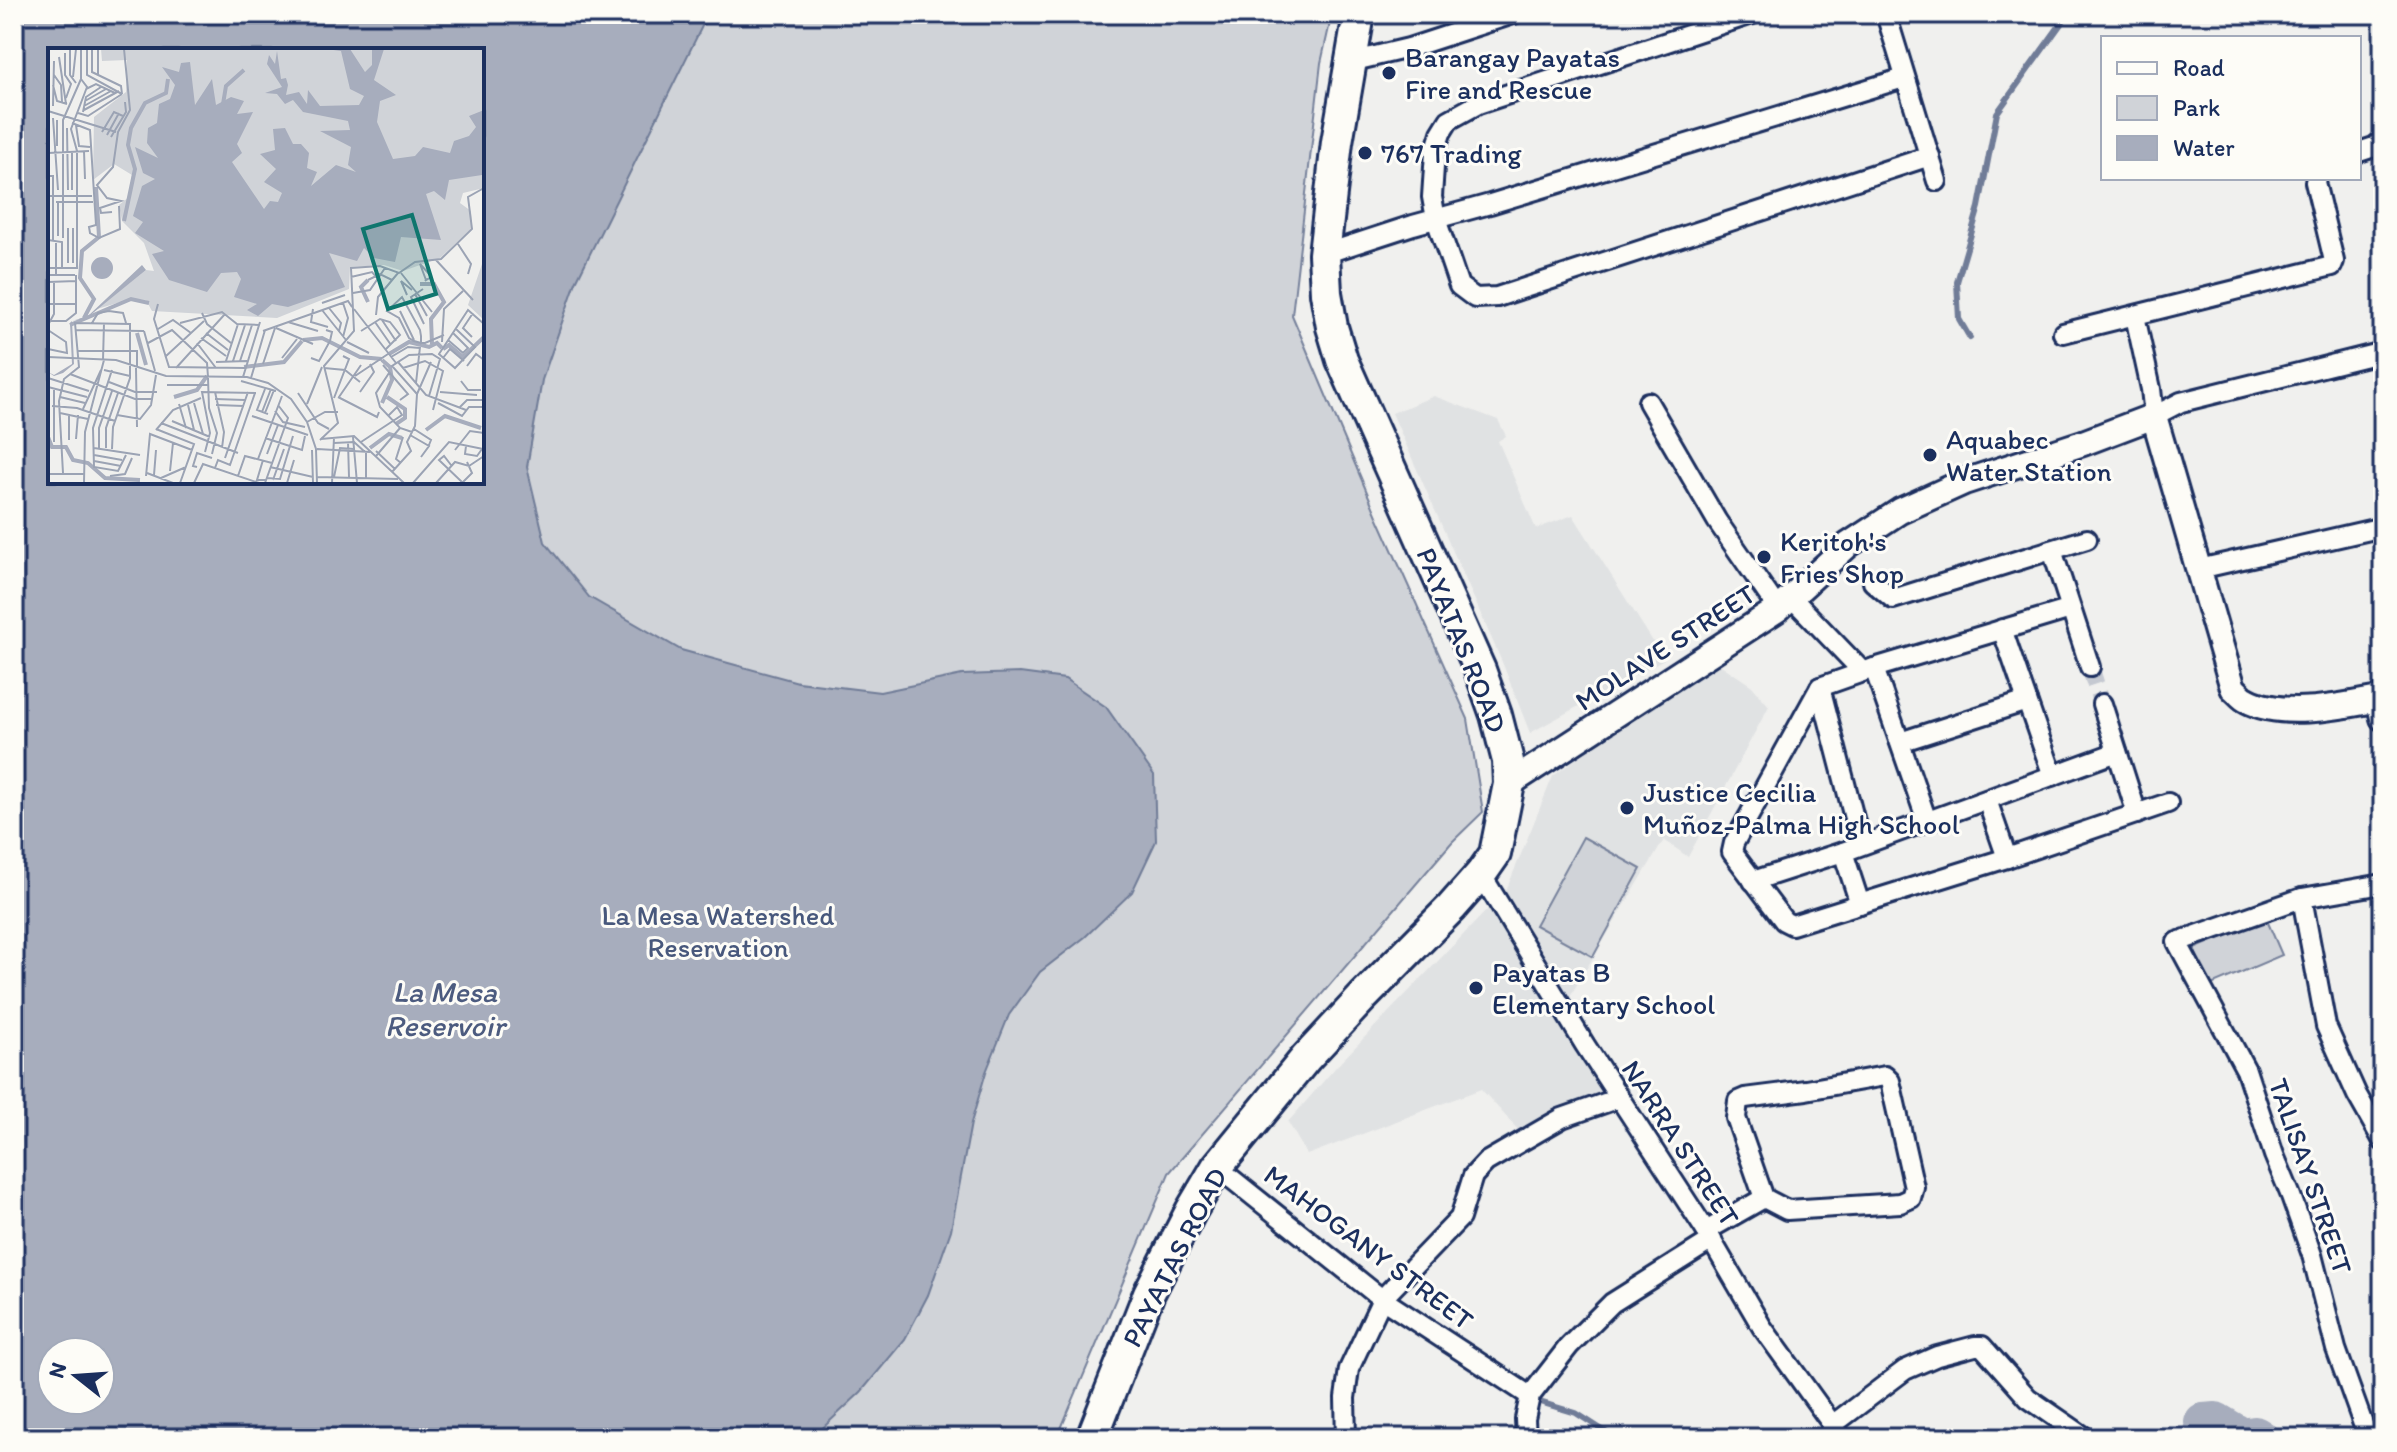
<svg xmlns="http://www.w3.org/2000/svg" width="2397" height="1452" font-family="Itim,sans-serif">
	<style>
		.built { fill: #e0e2e3 }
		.green { fill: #d0d3d8; stroke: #76819b; stroke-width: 2; fill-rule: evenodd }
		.water { fill: #a7adbd; stroke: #6f7b97; stroke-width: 2; fill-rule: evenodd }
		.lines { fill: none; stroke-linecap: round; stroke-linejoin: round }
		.stream { stroke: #6f7b97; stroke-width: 6 }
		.river { stroke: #a7adbd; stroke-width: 38 }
		.minor-tunnel { stroke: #c5c9d1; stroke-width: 18; stroke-dasharray: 18 9; stroke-linecap: butt }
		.minor-casing { stroke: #1b2f5e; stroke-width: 24 }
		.tertiary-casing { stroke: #1b2f5e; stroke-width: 30 }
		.primary-casing { stroke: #1b2f5e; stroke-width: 36 }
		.minor { stroke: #fdfcf7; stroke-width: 18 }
		.tertiary { stroke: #fdfcf7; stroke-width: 24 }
		.primary { stroke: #fdfcf7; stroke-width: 30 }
		.poi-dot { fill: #1b2f5e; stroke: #fdfcf7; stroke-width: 3 }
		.labels { text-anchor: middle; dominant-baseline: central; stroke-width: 6; stroke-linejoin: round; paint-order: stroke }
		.poi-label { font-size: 28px; fill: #1b2f5e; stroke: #fdfcf7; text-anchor: start }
		.street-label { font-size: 28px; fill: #1b2f5e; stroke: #fdfcf7 }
		.park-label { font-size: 28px; fill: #48587c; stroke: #fdfcf7 }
		.water-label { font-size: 30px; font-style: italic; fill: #4c5b7f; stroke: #fdfcf7 }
		.inset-river { fill: none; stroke: #a7adbd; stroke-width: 4 }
		.inset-road { fill: none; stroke: #9ba3b4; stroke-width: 2 }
		.view { fill: #0f766e; fill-opacity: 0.15; stroke: #0f766e; stroke-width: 4 }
		.inset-edge { fill: none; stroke: #1b2f5e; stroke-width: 4 }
	</style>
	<rect width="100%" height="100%" fill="#f0f0ee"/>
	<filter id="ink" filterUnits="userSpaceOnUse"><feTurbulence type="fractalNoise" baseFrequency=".0125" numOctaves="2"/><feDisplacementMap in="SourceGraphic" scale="16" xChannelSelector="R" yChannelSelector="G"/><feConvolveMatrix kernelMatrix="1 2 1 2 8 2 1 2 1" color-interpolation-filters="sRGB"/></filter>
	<g filter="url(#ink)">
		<g class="built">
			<polygon points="1434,396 1498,420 1506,436 1498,441 1536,529 1573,515 1664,659 1530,733 1502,662 1392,413"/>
			<polygon points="1712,659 1752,686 1769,706 1688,857 1664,840 1570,996 1505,893 1553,776"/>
			<polygon points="1489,908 1608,1090 1520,1132 1481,1089 1307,1155 1288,1122 1335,1068"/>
		</g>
		<g class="green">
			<path d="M14,14h1318l-11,49 -29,252 85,201 91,203 15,93 -31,30 -283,331 -112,265h-1043zM50,50h432v432h-432zM52,1352h48v48h-48z"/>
			<polygon points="1583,837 1641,869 1593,957 1535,925"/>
			<polygon points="2266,918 2282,955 2209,986 2194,949"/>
		</g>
		<path class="water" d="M14,14h694l-132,268 -34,98 -15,87 18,75 44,55 92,53 117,32 82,10 82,-17 58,-2 45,6 41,28 48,68 2,66 -24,51 -47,45 -45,35 -31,43 -23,57 -15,51 -20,107 -23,65 -23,44 -44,53 -49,46h-798zM50,50h432v432h-432zM52,1352h48v48h-48z"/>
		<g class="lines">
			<g class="stream">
				<polyline points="1970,338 1959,319 1957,282 1979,207 1997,113 2068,14"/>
				<polyline points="1543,1403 1576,1413 1615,1438"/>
			</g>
			<polyline class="river" points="2203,1422 2216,1421 2243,1437 2255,1435 2260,1438"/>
			<polyline class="minor-tunnel" points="2090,667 2102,704"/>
			<defs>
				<g id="minor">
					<polyline points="1752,14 1478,104 1449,120 1441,133 1435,152 1432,197 1436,219 1459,286 1475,298 1497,297 1930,156"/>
					<polyline points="1886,14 1937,181"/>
					<polyline points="1350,62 1409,48 1513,14"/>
					<polyline points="2359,152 2374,147 2383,140"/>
					<polyline points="1324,254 1413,225 1490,204 1904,78"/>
					<polyline points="2135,316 2151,389 2154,416 2181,402 2383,352"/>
					<polyline points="2063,333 2332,266 2334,261 2315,182 2316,178"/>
					<polyline points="1648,402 1717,521 1778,609"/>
					<polyline points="2052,550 2090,667"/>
					<polyline points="2199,569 2383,527"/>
					<polyline points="1873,582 1893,599 2087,539"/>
					<polyline points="1792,598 1862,671"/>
					<polyline points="2071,609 1874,668 1820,687 1734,843 1732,852 1784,921 1792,925 2007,858 2168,803"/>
					<polyline points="2002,629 2053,776"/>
					<polyline points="1874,668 1927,821"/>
					<polyline points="1820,687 1861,845"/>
					<polyline points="2102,704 2137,814"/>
					<polyline points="1900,742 2027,701"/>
					<polyline points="1987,800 2007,858"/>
					<polyline points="1843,852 1860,904"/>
					<polyline points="1481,874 1585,1045 1706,1231 1762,1327 1842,1438"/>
					<polyline points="1753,881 1843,852 2117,752"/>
					<polyline points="2302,898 2326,1026 2357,1095 2383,1141"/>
					<polyline points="1217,1167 1382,1299 1530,1396"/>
					<polyline points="1706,1231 1764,1198 1787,1210 1900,1203 1911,1198 1914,1187 1890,1081 1885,1076 1806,1090 1745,1098 1738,1101 1736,1118 1764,1198"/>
					<polyline points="1831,1426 1905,1370 1937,1356 1975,1346 1982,1346 2028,1398 2086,1438"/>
					<polyline points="1346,1438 1345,1398 1349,1369 1382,1299 1460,1218 1473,1176 1486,1162 1562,1118 1619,1098"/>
					<polyline points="1526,1438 1525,1419 1530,1396 1569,1346 1612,1303 1712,1240"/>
					<polyline points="2368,1438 2336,1349 2312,1255 2291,1196 2274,1155 2246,1070 2177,942 2302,898 2383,884"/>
				</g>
				<path id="tertiary" d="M1509,784l269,-175 70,-64 52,-34 64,-29 119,-39 71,-27 79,272c5,4 9,10 14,12 35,19 95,6 132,-1l4,19"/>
				<polyline id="primary" points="1092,1438 1149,1293 1191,1211 1217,1167 1306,1058 1363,997 1451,908 1481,874 1495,854 1509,784 1508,761 1496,715 1480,670 1342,360 1332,327 1326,293 1324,254 1337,142 1359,14"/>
			</defs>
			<use href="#minor" class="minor-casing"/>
			<use href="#tertiary" class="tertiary-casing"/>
			<use href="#primary" class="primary-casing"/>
			<use href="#minor" class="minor"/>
			<use href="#tertiary" class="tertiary"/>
			<use href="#primary" class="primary"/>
		</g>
	</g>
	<g class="poi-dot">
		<circle cx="1389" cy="73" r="8"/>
		<circle cx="1365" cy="153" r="8"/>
		<circle cx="1930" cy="455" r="8"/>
		<circle cx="1764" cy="557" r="8"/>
		<circle cx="1627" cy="808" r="8"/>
		<circle cx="1476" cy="988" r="8"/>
	</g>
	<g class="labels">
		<g class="poi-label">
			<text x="1405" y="57">Barangay Payatas<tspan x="1405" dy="32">Fire and Rescue</tspan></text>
			<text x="1381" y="153">767 Trading</text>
			<text x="1946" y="439">Aquabec<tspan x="1946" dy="32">Water Station</tspan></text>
			<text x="1780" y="541">Keritoh's<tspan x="1780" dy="32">Fries Shop</tspan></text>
			<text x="1643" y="792">Justice Cecilia<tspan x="1643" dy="32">Muñoz-Palma High School</tspan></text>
			<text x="1492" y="972">Payatas B<tspan x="1492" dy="32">Elementary School</tspan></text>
		</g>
		<g class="street-label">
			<text transform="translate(1462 640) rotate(68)">PAYATAS ROAD</text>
			<text transform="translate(1665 647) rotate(-33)">MOLAVE STREET</text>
			<text transform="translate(1681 1143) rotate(57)">NARRA STREET</text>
			<text transform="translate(2311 1176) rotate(71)">TALISAY STREET</text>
			<text transform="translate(1369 1247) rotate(37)">MAHOGANY STREET</text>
			<text transform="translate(1174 1257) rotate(-63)">PAYATAS ROAD</text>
		</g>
		<g class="park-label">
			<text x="718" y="915">La Mesa Watershed<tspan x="718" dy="32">Reservation</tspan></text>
		</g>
		<g class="water-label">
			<text x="445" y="991">La Mesa<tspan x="445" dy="34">Reservoir</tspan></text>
		</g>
	</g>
	<g transform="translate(48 48)">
		<rect width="436" height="436" fill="#f0f0ee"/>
		<path d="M53,1h383v139l-21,5 -3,10 11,8 1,17 -32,30 -37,13 -19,-6 -34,2 -1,22 -72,29 -125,-7 -6,-11 -15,-1 -34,10 49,-39 8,1 -10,-28 -22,-22 -3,-16 10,-8 3,-22 -18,-11 -21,16 1,-63 32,-25 1,-32 -25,1zM434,216l2,1v55l-16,-15z" fill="#d0d3d8"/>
		<path d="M278,1h24l15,23 7,-7v-16h12l-10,31 22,15 -16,6 -3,21 16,37 22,-3 8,-9 27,6 4,-12 15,-5 7,-9 -7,-11 15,-6 -2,65 -33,5 -4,20 -11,-9 -8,3 15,46 -40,-3 -6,25 -21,-4 -10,-10 -7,13 -28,-8 16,34 -57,20 -16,-3 -14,12 -11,-6 10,-6 -23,-7 7,-18 -4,-7 -16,1 -14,19 -38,-12 -17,-26 12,-3 -29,-18 8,-11 -10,-6 9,-30 13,-7 -12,-6 -8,-26 23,11 -11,-15 1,-15 9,-5 2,-19 11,-5 5,-14 -13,-18 17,5 2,-9 9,-1 5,43 17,-26 4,26 15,-8 13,4 -7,13 16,-2 -16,32 5,9 -10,9 32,47 6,-8 8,1 4,-9 -18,-11 12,-13 -16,-15 15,-4 -2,-21 12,-1 8,16h8l8,9 -2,15 10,4 -6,14 25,-21 20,7 -8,-7 3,-18 -31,-16 30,-1 -2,-9 -45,-9 -10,-12 -8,4 -8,-10 -12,-1 17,-6 -15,-23 2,-9 6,9 2,-13 4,28 5,-1 2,7 -2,10 13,-3 8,12 1,-14 12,16 39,-1 5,-9 -14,-7 -9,-38zM43 220a11 11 0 1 1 22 0a11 11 0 1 1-22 0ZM94,217l4,5 -58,47 -16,4 2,43 -11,9 -9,3 -6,-4 6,3 18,-11 -2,-41 2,-2 16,-5z" fill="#a7adbd"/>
		<path class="inset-river" d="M175,56l3,-18 18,-16M76,173l11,-52 -7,-24 3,-17 14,-25 21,-10 2,-14M320,232l-7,7 7,15M372,236h14l10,18 -13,17 1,25M36,270l10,-19 -14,-21 2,-27 17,-14 -3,-50M22,277l61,-26 18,4M89,285l9,32M255,292l19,-2 38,19 22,2M395,301l6,-4 14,12 21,-20M341,306l20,-12 20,5 8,-4 5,5M196,319l40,-5 18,-21M126,349l23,-7 10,-14M339,349l18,12v9l-9,6M334,355l10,-23 -2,-13 -8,-7M378,382l19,-14 36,12M0,389l4,10h14l7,13 15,3 17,15 35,2M322,400l19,-14 13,4"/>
		<path class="inset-road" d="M22,1v26l6,8M39,1v26l35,19M44,1v23l29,14 1,8M17,5v22l6,9 -5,14M11,9l7,47M0,17v40M6,27l7,10 1,17M50,28v-26M25,29l3,-28M5,37l4,16 10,3M38,41l10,-5 19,9M37,53l21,-12M5,58l1,-45M36,58l27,-15M36,62l35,-19M0,63l68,21M35,64l3,-15 15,-10M30,65l10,3 34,-22M0,69l1,28M5,70l5,72M9,72v26M24,75l18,7 6,95 -7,2 1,6 9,5 21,-9 -1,-23M28,77l3,21 11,1M19,80l1,62M54,84l12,-20 9,4M59,87l12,-22M63,89l15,-25 -1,-10M36,103l1,28M24,104v38M0,105l41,-2M0,128h5v64M0,148h44M8,154h37M64,164l-11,1 -1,-5 21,-7 -14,-3 -10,-13 16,-18 5,-35 12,-22 -6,-61M10,188v-34M15,190v-118l18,-41M0,192l14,2v26M410,196l13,20 -3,10M388,212l37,40M20,215v-35M25,215v-35M0,220h30M29,220v-117l-6,-22 16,-42 -6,-8v-30M353,225l31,39M0,227h27M8,227v-34M303,229l21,-5 7,8M320,232l12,-6 12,6M377,233l1,-1 2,-1 3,-2v-1l-11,-12 6,16M0,234l28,-1M375,241l-12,8 13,27M305,245l17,-3 15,-22M367,246l12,22M359,247l-6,-14 11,9M274,255l23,-8M295,255l5,15 -5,19M0,256h28M110,256l-4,15 15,48 77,1M281,260l12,15 -2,8M265,261l-2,13 17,5M306,261l42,54M274,262l24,30M352,263l14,29M154,265l5,11 24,19M328,267l2,-18 20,-24M334,272l14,21M3,273h15l10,-8v-38M240,274l30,9M327,274l16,23M44,275l6,-10 11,-2 14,2 3,10M132,275l42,-11 15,12 22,1M0,277l6,-11v-32M228,280l37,16M110,281l15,-9 18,13M408,281l19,18 -20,21 -16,-14 29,-44 16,14M0,282l18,12 1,11 -19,-4M27,282l69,1M96,283l11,40M215,283l85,-30 4,6M313,283l19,-12 10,3 10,13 -15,15M158,285l22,17M424,289l-9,-9 10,-15M153,290l25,18M400,292l15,13 5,-5 -15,-15M299,294l22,11M394,294l2,-33 19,-18M100,295l24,-13 35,33 1,14M149,295l19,25M372,296l1,-1v-7l-1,-6 -18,-33 -15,14 12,7 10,20 5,3 7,2h4l19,-8M29,303h60v16M0,309l68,3 50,16 81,1 21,6 23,16 16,23 9,27 1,34M117,309l39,-36M343,309l17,-10 12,1M234,310l15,-19M263,310l8,3 11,-20 2,-9 -6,-2M395,310l7,-9 14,12M55,312l1,-37M178,313l12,-37M185,313l12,-36M192,313l12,-36M168,314l31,-1M350,314l28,33 40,15M215,316l12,-36M335,317l25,29 -8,6M419,318l9,-12 8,6M88,320l1,59M128,320l49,-54M276,320l21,2 15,12M355,320l22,-7 18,10 -10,39M56,322l26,6M64,322l-19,58 1,39 24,4 8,-16M341,325l-13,20 4,14 20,21 12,4M22,326l65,25h17M307,328l33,-22M195,329l17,-55M0,330l41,13M160,330l1,30 8,25 -5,21M203,330l14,-48M193,333l35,10M413,333l7,9h13M61,334l26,10h22M368,335l4,-36M119,337h41M0,339l39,10M6,340v54M217,341l-8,21 11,4M167,344l9,40 -2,16M312,344l14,-20 -4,-8M392,344l37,3M250,345l20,30 11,6M369,346l-25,-28 17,-11 23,-1 8,5 -11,37M12,349l25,6M290,349l39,20 2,-5M291,349l22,-32M286,350l15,-39 -6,-3M167,351l30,1M146,355l9,31M390,355l24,13 7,-9h15M131,356l7,24M259,356l15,-37M140,357l6,25M168,357l28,1M230,357l10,13 -9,25M4,358l25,2 38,13M412,359l7,-7h17M35,361l18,-39M227,363l8,11 22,5M214,364l9,-23M12,365l28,6M217,365l9,-23M21,366v26M69,367l23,4 11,-14 5,-30M204,368l56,19M124,373l38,16M259,374l18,-10h13M113,375l77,30M108,381l38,15 -14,39M366,381l17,11 -2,5M108,382l17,-20 28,-12M362,387l19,11 -8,11M305,389l4,46M217,390l37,12 3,-14M28,391l2,-24M273,391l33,-3 50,47M272,392l18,-17 -14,-57 30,-35 -3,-63 29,-2 19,7 16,-11 26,-3 31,-30 -4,-32 16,-9M300,394l1,35M313,394l41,-27 -5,-8 -8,8M286,395l20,-1 11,10M418,398l-1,8 12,2 5,-7M46,400l46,7M51,400v-20l13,-37M58,400v-20l12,-35M269,401l53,3M264,402l1,33M407,402l15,-19 14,2M328,403l19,18M157,404l5,-19 -8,-41 54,1M318,405v25M219,406l11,-29M46,407l28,5M328,408l24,-28M177,410l23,-66M210,411l24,-63M215,412l-6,20h9M46,413l27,5M353,415l-5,-4 7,-22M403,417l-7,-9 -5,4 24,23M149,419l-4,-1 4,-13 15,5M222,419l43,10M167,420l3,-8 12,5 25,-72M122,423l3,-28M344,424l19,-21 -4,-9 8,-16 2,-32 14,-32M15,425l-4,-72 5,-22 15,-12 -4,-44 55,1v54l-17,49 -1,22M99,425l26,10M0,426h36M106,427l2,-25M62,428l15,-2 7,-16M98,428l4,-42 42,16M190,428l7,-20 27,7M269,429l81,2M286,429l6,-29 14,1M113,430l25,-11M219,430l13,1 13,-43M225,432l11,-31M415,434l9,-9 -5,-11M36,435l1,-51 19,-72M146,435l9,-19 56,19M217,435l14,-39M239,435l7,-23M284,435l2,-46M365,435l36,-41 34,7M388,435l19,-21 14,4 15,-10"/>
		<path class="view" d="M364,167l24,79 -48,15 -25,-80z"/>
		<rect width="436" height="436" class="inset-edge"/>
	</g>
	<rect width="2397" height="1452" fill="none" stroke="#fdfcf7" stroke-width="48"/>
	<rect x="24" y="24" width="2349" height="1404" fill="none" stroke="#1b2f5e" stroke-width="3" filter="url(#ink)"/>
	<rect x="2101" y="36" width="260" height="144" fill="#fdfcf7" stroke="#a3aaba" stroke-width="2"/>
	<rect x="2117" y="62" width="40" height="12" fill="#fdfcf7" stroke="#a3aaba" stroke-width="2"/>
	<text x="2173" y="76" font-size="24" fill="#1b2f5e">Road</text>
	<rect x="2117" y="96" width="40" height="24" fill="#d0d3d8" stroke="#a3aaba" stroke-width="2"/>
	<text x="2173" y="116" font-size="24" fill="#1b2f5e">Park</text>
	<rect x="2117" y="136" width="40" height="24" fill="#a7adbd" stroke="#a3aaba" stroke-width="2"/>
	<text x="2173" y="156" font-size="24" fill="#1b2f5e">Water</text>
	<g transform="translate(76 1376) rotate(287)"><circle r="38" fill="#fdfcf7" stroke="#a3aaba" stroke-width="2"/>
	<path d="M0-6L14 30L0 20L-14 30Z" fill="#1b2f5e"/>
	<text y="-12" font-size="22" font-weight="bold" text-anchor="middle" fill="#1b2f5e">N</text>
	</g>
</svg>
